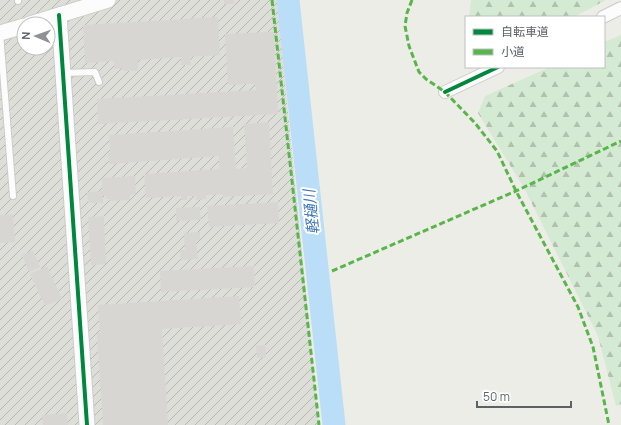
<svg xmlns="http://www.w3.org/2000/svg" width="621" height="425" font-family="Manrope,'Noto Sans JP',sans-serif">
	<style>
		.industrial { fill: url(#industrial-furrows); fill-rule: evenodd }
		.forest { fill: url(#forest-firs) }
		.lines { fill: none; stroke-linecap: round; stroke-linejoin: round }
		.river { stroke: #bbdef8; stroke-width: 23 }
		.building { fill: #d7d6d3 }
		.service-casing { stroke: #cbcbca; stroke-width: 8 }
		.minor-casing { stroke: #cbcbca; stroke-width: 14 }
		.tertiary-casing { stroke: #cbcbca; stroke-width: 17 }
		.service { stroke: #fcfcfc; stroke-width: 6 }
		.minor { stroke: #fcfcfc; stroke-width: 12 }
		.tertiary { stroke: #fcfcfc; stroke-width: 15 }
		.quiet { stroke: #58b549; stroke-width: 3; stroke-dasharray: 6 3; stroke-linecap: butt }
		.cycleway-casing { stroke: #fff; stroke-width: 6 }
		.cycleway { stroke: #00873e; stroke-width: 4 }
		.labels { text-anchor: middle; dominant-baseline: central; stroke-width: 4; stroke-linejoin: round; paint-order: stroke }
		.water-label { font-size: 15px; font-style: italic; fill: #3d76b7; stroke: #fff }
	</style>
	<defs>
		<pattern id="industrial-furrows" width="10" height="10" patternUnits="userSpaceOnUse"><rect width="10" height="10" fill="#deded9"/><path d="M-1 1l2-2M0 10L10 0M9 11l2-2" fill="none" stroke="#b7b7b4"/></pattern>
		<pattern id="forest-firs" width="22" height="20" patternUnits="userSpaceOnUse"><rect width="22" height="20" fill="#d5ead3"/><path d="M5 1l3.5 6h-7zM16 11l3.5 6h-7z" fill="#b0c1af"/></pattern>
	</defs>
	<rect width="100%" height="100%" fill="#edede8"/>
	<path class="industrial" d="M0,0h277l42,425h-319zM24,24h24v24h-24z"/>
	<g class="forest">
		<polygon points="471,0 606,0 574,17 469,17"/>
		<polygon points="621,35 621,404 616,406 598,336 524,188 478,113 485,96 550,67 604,67 604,42"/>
	</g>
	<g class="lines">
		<polyline class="river" points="288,0 334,425"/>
	</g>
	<g class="building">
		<rect x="224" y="0" width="10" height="4"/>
		<polygon points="218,17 220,55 190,57 191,65 181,65 181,57 138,60 138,71 123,71 123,68 114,69 114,61 85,63 83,25"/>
		<polygon points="274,32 278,114 98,124 97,99 256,90 255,84 228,85 225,34"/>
		<polygon points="269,122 273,194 223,197 223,194 206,195 206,199 196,200 196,196 187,196 187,200 181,200 181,196 146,198 144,174 219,169 219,156 109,164 108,153 110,153 109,135 233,127 236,169 247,168 244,124"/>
		<polygon points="135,176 136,194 130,195 130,200 110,201 109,199 106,199 106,196 103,196 103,203 88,203 87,192 102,191 102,178"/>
		<polygon points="278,202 279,223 209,227 207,206"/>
		<polygon points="200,207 201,220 176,221 176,208"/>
		<polygon points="13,214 15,242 0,243 0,215"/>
		<polygon points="104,216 106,264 91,265 88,217"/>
		<polygon points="200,232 200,240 196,241 198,259 181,260 180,250 185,250 184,233"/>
		<polygon points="33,250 40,267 29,272 22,255"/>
		<polygon points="47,266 62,299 45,306 30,274"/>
		<polygon points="254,266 255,287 161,292 160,271"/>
		<polygon points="239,296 241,324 162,329 168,425 103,425 97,333 100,333 98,305"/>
		<polygon points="265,345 266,357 257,358 256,346"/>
		<polygon points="67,413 68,425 43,425 42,415"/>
	</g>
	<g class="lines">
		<defs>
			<g id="service">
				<polyline points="18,0 18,1"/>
				<polyline points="0,33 13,196"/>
				<polyline points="64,73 95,72 99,82"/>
			</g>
			<g id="minor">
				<polyline points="603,17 621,8"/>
				<polyline points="445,92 498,67"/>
			</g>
			<g id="tertiary">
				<polyline points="59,15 87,425"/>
				<polyline points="30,24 108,0"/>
				<polyline points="0,33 24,26"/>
			</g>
		</defs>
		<use href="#service" class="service-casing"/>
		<use href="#minor" class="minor-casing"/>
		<use href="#tertiary" class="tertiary-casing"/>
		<use href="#service" class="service"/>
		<use href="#minor" class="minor"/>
		<use href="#tertiary" class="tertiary"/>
		<g class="quiet">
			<polyline points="272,0 319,425"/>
			<polyline points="412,0 407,13 405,26 409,46 419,72 426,79 445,92 475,123 497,151 516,191 578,307 593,347 609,425"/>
			<polyline points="332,271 516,191 621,141"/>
		</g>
		<defs>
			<g id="cycleway">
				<polyline points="59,15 87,425"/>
				<polyline points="445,92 498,67"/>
			</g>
		</defs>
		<use href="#cycleway" class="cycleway-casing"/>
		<use href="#cycleway" class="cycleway"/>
	</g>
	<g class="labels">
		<g class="water-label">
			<text transform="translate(311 212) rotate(-96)">軽樋川</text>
		</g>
	</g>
	<rect x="465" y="16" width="140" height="52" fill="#ffffff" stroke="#bec0c2"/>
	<rect x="473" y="29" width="20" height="6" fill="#00873e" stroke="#bec0c2"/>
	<text x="501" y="36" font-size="12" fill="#5d6166">自転車道</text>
	<rect x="473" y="49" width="20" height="6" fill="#58b549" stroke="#bec0c2"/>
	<text x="501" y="56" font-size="12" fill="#5d6166">小道</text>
	<g transform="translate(36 36) rotate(272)"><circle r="19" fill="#ffffff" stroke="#bec0c2"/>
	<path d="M0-3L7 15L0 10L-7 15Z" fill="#8f9294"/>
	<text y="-6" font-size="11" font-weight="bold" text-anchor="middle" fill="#5d6166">N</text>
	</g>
	<path d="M477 401v6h94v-6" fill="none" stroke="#5d6166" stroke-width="2"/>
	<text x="483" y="401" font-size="12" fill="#5d6166" stroke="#ffffff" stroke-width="3" paint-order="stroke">50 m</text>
</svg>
